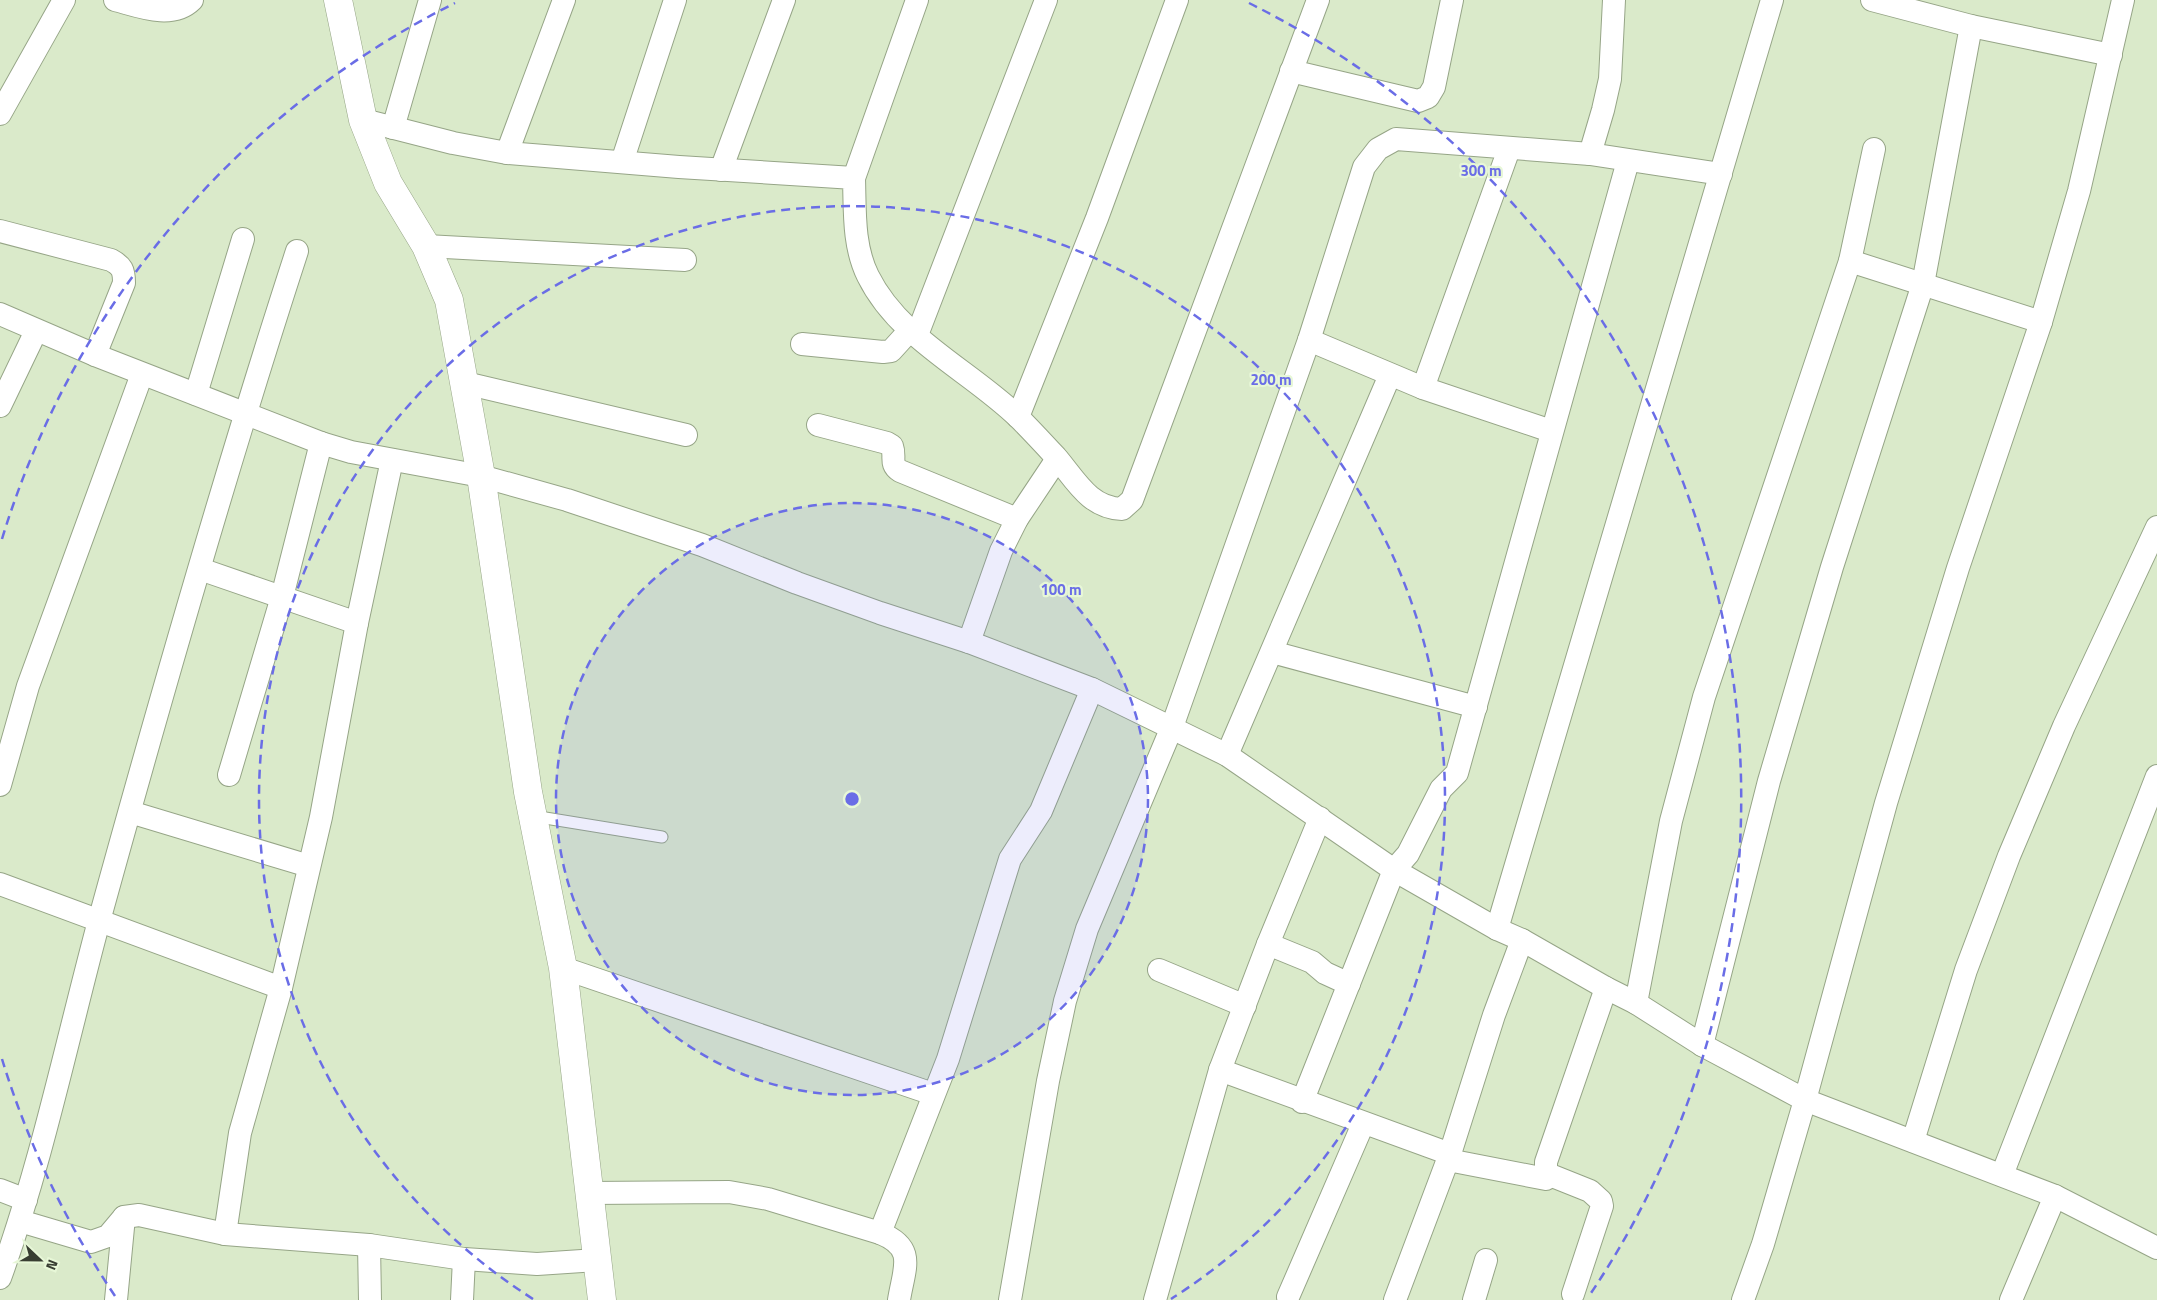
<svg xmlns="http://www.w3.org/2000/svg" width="2157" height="1300" font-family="'Titillium Web',sans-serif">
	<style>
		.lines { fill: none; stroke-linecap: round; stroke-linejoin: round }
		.service-casing { stroke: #96a587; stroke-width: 13 }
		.minor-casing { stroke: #96a587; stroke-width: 24 }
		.tertiary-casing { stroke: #96a587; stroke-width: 29 }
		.service { stroke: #fff; stroke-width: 11 }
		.minor { stroke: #fff; stroke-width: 22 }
		.tertiary { stroke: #fff; stroke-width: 28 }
		.ring { fill: none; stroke: #6a6de6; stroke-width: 2.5; stroke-dasharray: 9 6 }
		.centre { fill: #6a6de6; stroke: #e7f7d7; stroke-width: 2.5 }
		.ring-label { font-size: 15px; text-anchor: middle; font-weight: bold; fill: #6a6de6; stroke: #e7f7d7; stroke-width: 4.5; stroke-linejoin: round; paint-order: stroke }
	</style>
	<rect width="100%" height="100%" fill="#daeaca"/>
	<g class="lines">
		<defs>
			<polyline id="service" points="533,816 662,837"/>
			<g id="minor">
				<path d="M115,0c23,6 57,20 77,0"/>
				<polyline points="1872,0 1971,26 2111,55"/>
				<polyline points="1291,71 1418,101 1428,97 1434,87 1452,0"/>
				<polyline points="0,114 64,0"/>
				<path d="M363,120l90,23 54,10 172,14 175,11c1,33 -1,68 14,98 31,63 103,95 151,142 13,13 25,26 37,39 19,22 33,51 66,52l10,-9 186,-500"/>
				<polyline points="393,128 430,0"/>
				<polyline points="507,153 564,0"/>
				<polyline points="1590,154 1603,110 1610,79 1614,0"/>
				<polyline points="622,162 675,0"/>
				<polyline points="721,170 784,0"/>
				<polyline points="854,178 917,0"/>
				<path d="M0,231l111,29c11,6 13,10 13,23l-29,72"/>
				<polyline points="426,246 685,260"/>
				<polyline points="1850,261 2041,322"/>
				<polyline points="0,314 95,355 321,443 351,452 481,476 567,500 702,545 797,583 880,613 969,642 1092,689 1227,755 1394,870 1497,929 1522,940 1606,988 1636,1003 1702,1045 1805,1100 2055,1196 2157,1248"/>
				<polyline points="917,335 1046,0"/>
				<polyline points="1309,340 1423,388 1551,431"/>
				<polyline points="802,344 883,352 891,351 911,329"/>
				<polyline points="465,383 686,435"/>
				<polyline points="1423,388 1509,149"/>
				<polyline points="196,394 243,239"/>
				<polyline points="0,406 36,331"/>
				<polyline points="1018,417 1097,218 1177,0"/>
				<path d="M818,425l69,18 5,3c4,11 -3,18 8,25l117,48"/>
				<polyline points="200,569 357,623"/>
				<polyline points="969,642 1001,551 1017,519 1057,459"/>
				<polyline points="1272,652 1476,707"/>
				<polyline points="1227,755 1390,375"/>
				<polyline points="229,775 282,597 321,443"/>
				<polyline points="0,785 28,686 142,374"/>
				<polyline points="130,812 309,866"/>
				<polyline points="0,884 281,988"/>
				<polyline points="1497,929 1772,0"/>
				<polyline points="1268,944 1312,962 1325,973 1349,984"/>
				<polyline points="563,968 933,1094"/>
				<polyline points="1159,970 1245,1006"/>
				<polyline points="1636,1003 1671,821 1704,697 1850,261 1874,149"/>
				<polyline points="1702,1045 1769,781 1832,567 1923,284 1971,26"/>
				<polyline points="1220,1070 1450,1154 1448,1160 1546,1179"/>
				<polyline points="1302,1102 1394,870 1408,854 1441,789 1457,773 1628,161"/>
				<polyline points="1913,1141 1966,970 2009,856 2064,726 2157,527"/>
				<polyline points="2002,1175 2157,776"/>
				<polyline points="0,1190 26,1200"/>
				<path d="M588,1193l141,-1 39,7 112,34c37,15 24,35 19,67"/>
				<polyline points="20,1221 91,1242 108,1236 124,1217 139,1215 225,1234 369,1245 464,1259 537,1264 597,1260"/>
				<polyline points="880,1233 948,1059 1010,859 1041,811 1092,689"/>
				<polyline points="225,1234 240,1133 281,988 321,817 357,623 392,460"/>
				<polyline points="369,1245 370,1300"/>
				<path d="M0,1278c42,-116 67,-238 99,-357 62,-225 126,-449 198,-670"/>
				<polyline points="1573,1294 1602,1206 1601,1201 1590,1191 1550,1175 1546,1169 1546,1162 1606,988"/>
				<polyline points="1288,1297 1363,1124"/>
				<polyline points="116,1300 124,1217"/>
				<polyline points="462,1300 464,1259"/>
				<polyline points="1010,1300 1048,1081 1065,1001 1087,929 1172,727 1309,340 1364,167 1378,149 1396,139 1590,154 1721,174"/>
				<polyline points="1155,1300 1220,1070 1268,944 1320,818"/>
				<polyline points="1395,1300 1450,1154 1494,1015 1522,940"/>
				<polyline points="1474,1300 1486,1260"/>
				<polyline points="1743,1300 1763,1244 1805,1100 1886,803 1958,568 2041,322 2079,191 2123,0"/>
				<polyline points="2011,1300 2055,1196"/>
			</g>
			<polyline id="tertiary" points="338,0 363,120 388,183 426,246 449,300 481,476 528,792 563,968 602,1300"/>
		</defs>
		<use href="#service" class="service-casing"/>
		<use href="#minor" class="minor-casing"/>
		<use href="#tertiary" class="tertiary-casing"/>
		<use href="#service" class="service"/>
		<use href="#minor" class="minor"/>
		<use href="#tertiary" class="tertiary"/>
	</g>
	<circle cx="852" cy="799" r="296" fill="#6a6de6" fill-opacity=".12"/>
	<g class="ring">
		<circle cx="852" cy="799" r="296"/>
		<path d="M533 1299A593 593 0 1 1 1171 1299"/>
		<path d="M115 1296A889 889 0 0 1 2 1059M2 539A889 889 0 0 1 455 3M1249 3A889 889 0 0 1 1589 1296"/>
	</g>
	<circle cx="852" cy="799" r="8" class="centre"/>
	<g class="ring-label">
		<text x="1481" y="176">300 m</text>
		<text x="1271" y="385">200 m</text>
		<text x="1061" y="595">100 m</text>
	</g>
	<g transform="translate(40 1260) rotate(112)" stroke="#e7f7d7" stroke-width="4" paint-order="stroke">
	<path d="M0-4L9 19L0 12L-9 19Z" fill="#383e32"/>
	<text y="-8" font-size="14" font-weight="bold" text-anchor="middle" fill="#383e32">N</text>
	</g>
</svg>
